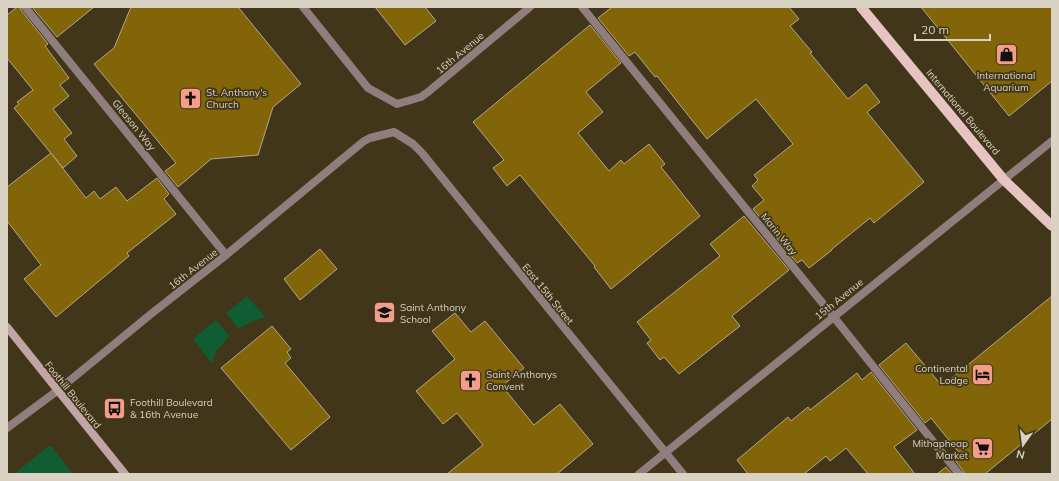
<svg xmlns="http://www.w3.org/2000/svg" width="1059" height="481" font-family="Mulish,sans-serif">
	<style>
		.green { fill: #105c33 }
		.building { fill: #816508; stroke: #b5a988 }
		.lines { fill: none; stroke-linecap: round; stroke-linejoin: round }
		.service { stroke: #8f7e7d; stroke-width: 8 }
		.minor { stroke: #8f7e7d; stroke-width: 8 }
		.secondary { stroke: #c0a5a4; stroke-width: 8 }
		.primary { stroke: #e7c3c2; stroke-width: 10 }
		.labels { text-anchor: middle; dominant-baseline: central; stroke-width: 3.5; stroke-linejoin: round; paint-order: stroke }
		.street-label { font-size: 10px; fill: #dad3c3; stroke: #413619 }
		.poi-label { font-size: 10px; fill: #dad3c3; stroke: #413619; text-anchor: start }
	</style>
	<rect width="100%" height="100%" fill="#413619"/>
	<g class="green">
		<path d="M247,296l19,22c-12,0 -18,8 -28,10l-12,-15z"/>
		<polygon points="216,320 229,335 228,338 216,351 212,364 193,339"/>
		<polygon points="49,446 52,447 73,474 14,474"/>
	</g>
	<g class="building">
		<polygon points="17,7 20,7 21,10 48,44 45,46 69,78 60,85 69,96 53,109 72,133 64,139 77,156 63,168 14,108 19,104 17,102 33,90 7,58 7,15"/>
		<polygon points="32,7 94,7 57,37"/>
		<polygon points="131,7 238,7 301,84 273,107 258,155 211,159 178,187 165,171 176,163 94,64 114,48"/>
		<polygon points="375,7 425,7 436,21 405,45"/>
		<polygon points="612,7 789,7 799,19 790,26 812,52 810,53 848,99 866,84 880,102 867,112 924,182 874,223 870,218 832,249 832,250 809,268 802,260 797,263 753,209 764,200 752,186 758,180 754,175 793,144 756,99 707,139 657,76 655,77 635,52 629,56 598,18"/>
		<polygon points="921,7 1052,7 1052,81 1009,116"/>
		<polygon points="590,25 621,63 586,92 603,112 578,133 609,171 621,160 624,164 649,144 665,164 661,167 700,216 611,289 594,267 595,266 520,175 507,186 493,168 504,160 473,122"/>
		<polygon points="51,153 86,198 94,191 100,199 116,187 127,201 157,178 169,194 164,199 176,214 127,253 129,256 56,317 24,279 41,265 7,221 7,187"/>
		<polygon points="744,216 789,270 732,316 740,326 679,374 664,357 660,360 647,343 651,340 637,322 720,256 710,244"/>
		<polygon points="320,249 337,269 300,300 284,279"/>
		<polygon points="1052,296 1052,419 985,474 964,474 963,471 955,460 961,455 931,418 925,423 879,365 906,343 942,386"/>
		<polygon points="455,313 471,332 485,321 524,368 502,386 534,425 560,404 593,444 557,474 447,474 483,445 457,413 443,424 416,391 455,359 432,331"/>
		<polygon points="272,326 291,349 287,352 291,358 285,363 330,417 291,450 221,368"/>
		<polygon points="871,372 917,430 894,447 915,474 868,474 846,448 830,461 826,456 804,474 748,474 737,460 788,417 791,421 808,407 810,410 857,373 862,380"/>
		<polygon points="946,467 952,474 937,474"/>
	</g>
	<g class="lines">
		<g class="service">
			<polyline points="25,7 226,255"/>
			<polyline points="582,7 833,316 959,474"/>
		</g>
		<g class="minor">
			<polyline points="303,7 368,88 397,104 421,97 428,92 530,7"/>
			<polyline points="7,428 57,391 151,314 226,255 364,141 370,138 394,132 413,144 422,153 683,474"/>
			<polyline points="639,474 1052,141"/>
		</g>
		<polyline class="secondary" points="7,327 125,474"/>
		<polyline class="primary" points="861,7 1004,180 1052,226"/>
	</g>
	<defs>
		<symbol id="shop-square" viewBox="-11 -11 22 22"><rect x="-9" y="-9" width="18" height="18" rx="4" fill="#f49e89" stroke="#413619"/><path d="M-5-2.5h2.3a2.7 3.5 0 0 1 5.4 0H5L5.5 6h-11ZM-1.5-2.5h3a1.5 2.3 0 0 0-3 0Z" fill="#111"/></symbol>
		<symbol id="church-square" viewBox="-11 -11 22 22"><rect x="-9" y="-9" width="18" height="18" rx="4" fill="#f49e89" stroke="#413619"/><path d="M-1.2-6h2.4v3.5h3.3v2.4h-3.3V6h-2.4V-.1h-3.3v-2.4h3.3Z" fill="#111"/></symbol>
		<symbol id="school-square" viewBox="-11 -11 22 22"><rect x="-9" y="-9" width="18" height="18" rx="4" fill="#f49e89" stroke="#413619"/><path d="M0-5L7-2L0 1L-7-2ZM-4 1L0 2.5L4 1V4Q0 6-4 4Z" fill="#111"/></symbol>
		<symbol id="hotel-square" viewBox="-11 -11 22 22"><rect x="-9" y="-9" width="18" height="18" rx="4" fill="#f49e89" stroke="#413619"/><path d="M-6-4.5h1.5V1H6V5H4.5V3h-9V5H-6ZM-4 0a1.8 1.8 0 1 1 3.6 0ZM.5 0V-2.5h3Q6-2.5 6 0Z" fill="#111"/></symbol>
		<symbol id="bus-square" viewBox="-11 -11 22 22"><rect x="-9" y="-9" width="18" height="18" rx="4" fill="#f49e89" stroke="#413619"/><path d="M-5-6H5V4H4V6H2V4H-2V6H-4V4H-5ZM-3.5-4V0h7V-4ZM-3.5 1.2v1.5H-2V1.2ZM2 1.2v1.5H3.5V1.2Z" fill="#111"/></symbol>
		<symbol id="supermarket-square" viewBox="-11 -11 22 22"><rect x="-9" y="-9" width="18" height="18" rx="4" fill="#f49e89" stroke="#413619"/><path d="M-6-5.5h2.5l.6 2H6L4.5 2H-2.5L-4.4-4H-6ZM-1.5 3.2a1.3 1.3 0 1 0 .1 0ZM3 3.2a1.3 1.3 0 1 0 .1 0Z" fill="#111"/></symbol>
	</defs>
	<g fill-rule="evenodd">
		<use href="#shop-square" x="994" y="42" width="25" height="25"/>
		<use href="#church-square" x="178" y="86" width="25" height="25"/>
		<use href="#school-square" x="372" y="300" width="25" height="25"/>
		<use href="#hotel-square" x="970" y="362" width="25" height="25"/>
		<use href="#church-square" x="458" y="368" width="25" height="25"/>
		<use href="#bus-square" x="102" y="396" width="25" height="25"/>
		<use href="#supermarket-square" x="970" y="436" width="25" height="25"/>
	</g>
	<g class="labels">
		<g class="street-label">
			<text transform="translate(460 53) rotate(-40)">16th Avenue</text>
			<text transform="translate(963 112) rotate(50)">International Boulevard</text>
			<text transform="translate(134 125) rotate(51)">Gleason Way</text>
			<text transform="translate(779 234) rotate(51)">Marin Way</text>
			<text transform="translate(193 269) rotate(-38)">16th Avenue</text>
			<text transform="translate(548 294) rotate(51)">East 15th Street</text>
			<text transform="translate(839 299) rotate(-39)">15th Avenue</text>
			<text transform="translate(73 395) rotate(51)">Foothill Boulevard</text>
		</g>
		<g class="poi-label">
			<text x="1006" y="75" text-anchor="middle">International<tspan x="1006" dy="12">Aquarium</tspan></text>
			<text x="206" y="92">St. Anthony's<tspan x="206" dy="12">Church</tspan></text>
			<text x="400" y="307">Saint Anthony<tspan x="400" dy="12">School</tspan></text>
			<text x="968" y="368" text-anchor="end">Continental<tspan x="968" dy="12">Lodge</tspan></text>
			<text x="486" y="374">Saint Anthonys<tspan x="486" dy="12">Convent</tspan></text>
			<text x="130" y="402">Foothill Boulevard<tspan x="130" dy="12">&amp; 16th Avenue</tspan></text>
			<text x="968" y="443" text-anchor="end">Mithapheap<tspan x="968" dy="12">Market</tspan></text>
		</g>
	</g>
	<rect width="1059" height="481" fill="none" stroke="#dad3c3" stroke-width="16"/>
	<g transform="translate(1023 445) rotate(194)" stroke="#413619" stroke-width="3" paint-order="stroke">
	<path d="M0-3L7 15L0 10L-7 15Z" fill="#dad3c3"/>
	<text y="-6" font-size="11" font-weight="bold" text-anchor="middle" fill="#dad3c3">N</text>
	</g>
	<path d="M915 34v6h75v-6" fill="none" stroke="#dad3c3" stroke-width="2"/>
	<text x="921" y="34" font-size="12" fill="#dad3c3" stroke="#413619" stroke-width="3" paint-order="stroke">20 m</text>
</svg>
